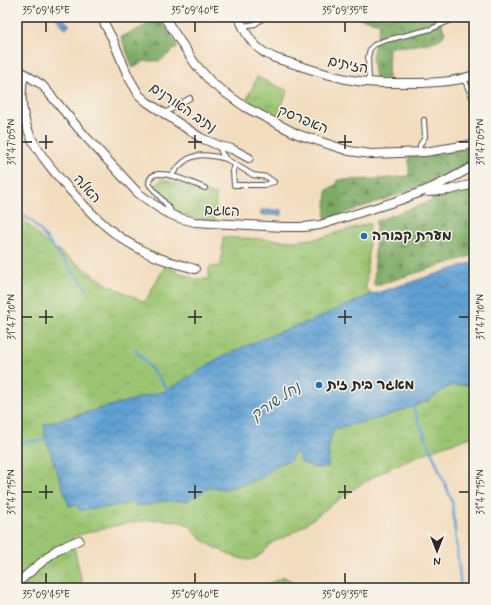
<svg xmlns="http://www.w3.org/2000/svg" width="491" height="605" font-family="Mynerve,'Playpen Sans Hebrew',sans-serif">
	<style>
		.grass { fill: url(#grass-tufts); stroke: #63784e }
		.forest { fill: url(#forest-firs); stroke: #546a48 }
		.water { fill: url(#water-waves); stroke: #46667f }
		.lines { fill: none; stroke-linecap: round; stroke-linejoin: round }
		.stream { stroke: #60a0d3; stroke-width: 2.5 }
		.lane-casing { stroke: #494641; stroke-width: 6 }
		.street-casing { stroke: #494641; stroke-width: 10 }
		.lane { stroke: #fff; stroke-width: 4 }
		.street { stroke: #fff; stroke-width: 8 }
		.ticks { fill: none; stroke: #2b2b2b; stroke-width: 1.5 }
		.poi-dot { fill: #1f6fb2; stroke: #f7f3e8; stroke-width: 1.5 }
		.labels { text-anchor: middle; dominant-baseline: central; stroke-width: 3; stroke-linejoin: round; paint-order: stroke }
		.street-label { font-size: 14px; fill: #2b2b2b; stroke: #f7f3e8 }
		.poi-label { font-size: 14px; font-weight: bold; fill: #2b2b2b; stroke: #f7f3e8; text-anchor: start }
		.water-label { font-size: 15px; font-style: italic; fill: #405a6e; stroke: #f7f3e8 }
		.neatline { fill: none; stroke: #2b2b2b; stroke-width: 1.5 }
		.ticks-label { font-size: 10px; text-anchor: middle; fill: #2b2b2b }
	</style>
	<defs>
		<pattern id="grass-tufts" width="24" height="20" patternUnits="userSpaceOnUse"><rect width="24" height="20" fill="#9bc572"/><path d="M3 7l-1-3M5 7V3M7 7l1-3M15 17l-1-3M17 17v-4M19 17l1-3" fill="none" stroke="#86a963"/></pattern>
		<pattern id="forest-firs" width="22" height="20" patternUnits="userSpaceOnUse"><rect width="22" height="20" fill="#7caa64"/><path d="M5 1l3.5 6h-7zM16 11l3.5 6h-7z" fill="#668b53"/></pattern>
		<pattern id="water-waves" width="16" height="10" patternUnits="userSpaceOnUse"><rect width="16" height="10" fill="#60a0d3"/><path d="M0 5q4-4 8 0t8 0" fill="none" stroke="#4f83ab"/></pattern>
	</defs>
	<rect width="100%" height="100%" fill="#f7f3e8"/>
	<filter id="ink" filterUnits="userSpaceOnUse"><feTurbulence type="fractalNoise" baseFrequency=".025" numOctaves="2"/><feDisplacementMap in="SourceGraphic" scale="8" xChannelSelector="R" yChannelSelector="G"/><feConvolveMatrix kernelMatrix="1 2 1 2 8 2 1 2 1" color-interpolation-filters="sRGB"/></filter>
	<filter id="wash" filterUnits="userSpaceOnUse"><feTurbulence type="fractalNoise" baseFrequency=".012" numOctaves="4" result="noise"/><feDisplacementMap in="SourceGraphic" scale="16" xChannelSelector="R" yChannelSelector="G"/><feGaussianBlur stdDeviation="0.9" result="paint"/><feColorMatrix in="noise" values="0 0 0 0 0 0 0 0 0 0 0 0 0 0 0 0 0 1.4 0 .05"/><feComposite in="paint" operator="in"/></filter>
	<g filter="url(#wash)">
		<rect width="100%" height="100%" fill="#f3ddbf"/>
		<g class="grass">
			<polygon points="257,77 288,91 275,119 245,104"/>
			<polygon points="161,179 216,195 215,221 196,218 180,214 174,211 157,190 156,184"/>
			<path d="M17,213l27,28 64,44 37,17 20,-36 30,13h14v-12l12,-1 2,-29 73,4 24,-3 50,-15 -4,67 77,52 31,5v89c-44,14 -88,30 -126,57 -23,15 -42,34 -67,46 -4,1 -8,3 -11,5 -6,7 -11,15 -21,16 -12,0 -40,-15 -49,-22 -5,-4 -8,-11 -12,-13 -26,-14 -88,4 -116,12l11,51h-66z"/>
			<polygon points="285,577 300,588 257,588"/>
		</g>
		<g class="forest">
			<path d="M354,17h87l-2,1 6,15c-1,2 -2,4 -4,5 -8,7 -41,9 -52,9l-1,31 -13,1 -3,-23 8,-33z"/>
			<polygon points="159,19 178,46 160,61 145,61 133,68 121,37"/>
			<path d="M474,147v12c-47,29 -97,42 -149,61l2,-30 10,-6 1,-4 40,-1 31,-3v-20l28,-2z"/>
			<polygon points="474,190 474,255 374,286 376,221 439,198"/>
		</g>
		<g class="water">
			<polygon points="55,17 62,17 70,25 66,29"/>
			<rect x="261" y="210" width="21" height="5"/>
			<polygon points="474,262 474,384 450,386 428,401 384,417 334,429 329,443 328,467 315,468 302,463 296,451 290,461 280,464 260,479 227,489 209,488 187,501 162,501 150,505 136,506 133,502 106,508 80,510 76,505 69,506 45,437 44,424 168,390 217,359 264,338 315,319 367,296"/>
		</g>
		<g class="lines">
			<g class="stream">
				<polyline points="17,211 33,222 87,289"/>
				<polyline points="135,349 170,392"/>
				<polyline points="412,405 452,501 461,588"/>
				<polyline points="17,443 48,440"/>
			</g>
		</g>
	</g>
	<g filter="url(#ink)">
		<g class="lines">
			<defs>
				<g id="lane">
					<polyline points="243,26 255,24 265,17"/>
					<polyline points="464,79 474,101"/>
					<polyline points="369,83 368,57 370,49 374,45 383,41 431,29 458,17"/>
					<polyline points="165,113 190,98"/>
					<polyline points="220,146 221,152 226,159 253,175 267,177 274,182 264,185 234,185 233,171 235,164"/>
					<polyline points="419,152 420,145 425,137 424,120"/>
					<path d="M171,176c16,-23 29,-24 55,-17"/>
					<path d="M171,215l-1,-6 -21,-25c0,-23 44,0 56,4"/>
				</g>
				<g id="street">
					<polyline points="101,17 113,40 128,76 139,95 147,102 201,138 220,146 232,149 249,158"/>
					<polyline points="164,17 196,65 213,84 245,107 297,134 349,151 371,154 425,152 474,144"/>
					<path d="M239,17c7,19 16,33 36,41 23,7 47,16 71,21 24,5 49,4 73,4 19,-1 37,-1 55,-8"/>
					<polyline points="17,69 42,85 85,136 138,193 163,211 179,218 195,222 283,227 304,227 320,225 400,200 429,189 446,181 474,166"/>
					<path d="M24,74c-5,21 -2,45 8,65 7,15 19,29 30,42 22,25 44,50 74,66 18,11 39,16 59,22"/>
					<polyline points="428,192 449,190 474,184"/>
					<polyline points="17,583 56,550 79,540"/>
				</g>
			</defs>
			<use href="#lane" class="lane-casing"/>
			<use href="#street" class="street-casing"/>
			<use href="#lane" class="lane"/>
			<use href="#street" class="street"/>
		</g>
	</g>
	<path class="ticks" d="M46,22v10M195,22v10M345,22v10M46,135v14M195,135v14M345,135v14M22,142h10M39,142h14M188,142h14M338,142h14M459,142h10M46,310v14M195,310v14M345,310v14M22,317h10M39,317h14M188,317h14M338,317h14M459,317h10M46,485v14M195,485v14M345,485v14M22,492h10M39,492h14M188,492h14M338,492h14M459,492h10M46,573v10M195,573v10M345,573v10"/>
	<g class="poi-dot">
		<circle cx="364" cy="236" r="4"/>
		<circle cx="319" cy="385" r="4"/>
	</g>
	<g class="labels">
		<g class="street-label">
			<text transform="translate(348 65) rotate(12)">הזיתים</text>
			<text transform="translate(183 108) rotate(34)">נתיב האורנים</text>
			<text transform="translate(303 120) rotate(22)">האפרסק</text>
			<text transform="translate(87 189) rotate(48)">האלה</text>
			<text transform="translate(222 211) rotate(3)">האגם</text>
		</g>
		<g class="poi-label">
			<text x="372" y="236">מערת קבורה</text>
			<text x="327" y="385">מאגר בית זית</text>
		</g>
		<g class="water-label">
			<text transform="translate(276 402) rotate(-34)">נחל שורק</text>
		</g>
	</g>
	<rect width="491" height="605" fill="none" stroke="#f7f3e8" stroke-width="44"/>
	<g transform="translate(437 551) rotate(180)" stroke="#f7f3e8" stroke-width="3" paint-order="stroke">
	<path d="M0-3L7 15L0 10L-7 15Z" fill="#2b2b2b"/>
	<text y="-6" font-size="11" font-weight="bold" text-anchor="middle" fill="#2b2b2b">N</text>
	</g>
	<rect x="22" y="22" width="447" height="561" class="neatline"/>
	<g class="ticks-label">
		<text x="46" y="14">35°09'45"E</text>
		<text x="195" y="14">35°09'40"E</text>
		<text x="345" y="14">35°09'35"E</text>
		<text transform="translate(480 142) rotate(-90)" y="4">31°47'05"N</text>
		<text transform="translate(11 142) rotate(-90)" y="4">31°47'05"N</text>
		<text transform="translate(11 317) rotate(-90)" y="4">31°47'10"N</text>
		<text transform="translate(480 317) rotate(-90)" y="4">31°47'10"N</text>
		<text transform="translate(480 492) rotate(-90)" y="4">31°47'15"N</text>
		<text transform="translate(11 492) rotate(-90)" y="4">31°47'15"N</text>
		<text x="46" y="598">35°09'45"E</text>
		<text x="195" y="598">35°09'40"E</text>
		<text x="345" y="598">35°09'35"E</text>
	</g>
</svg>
